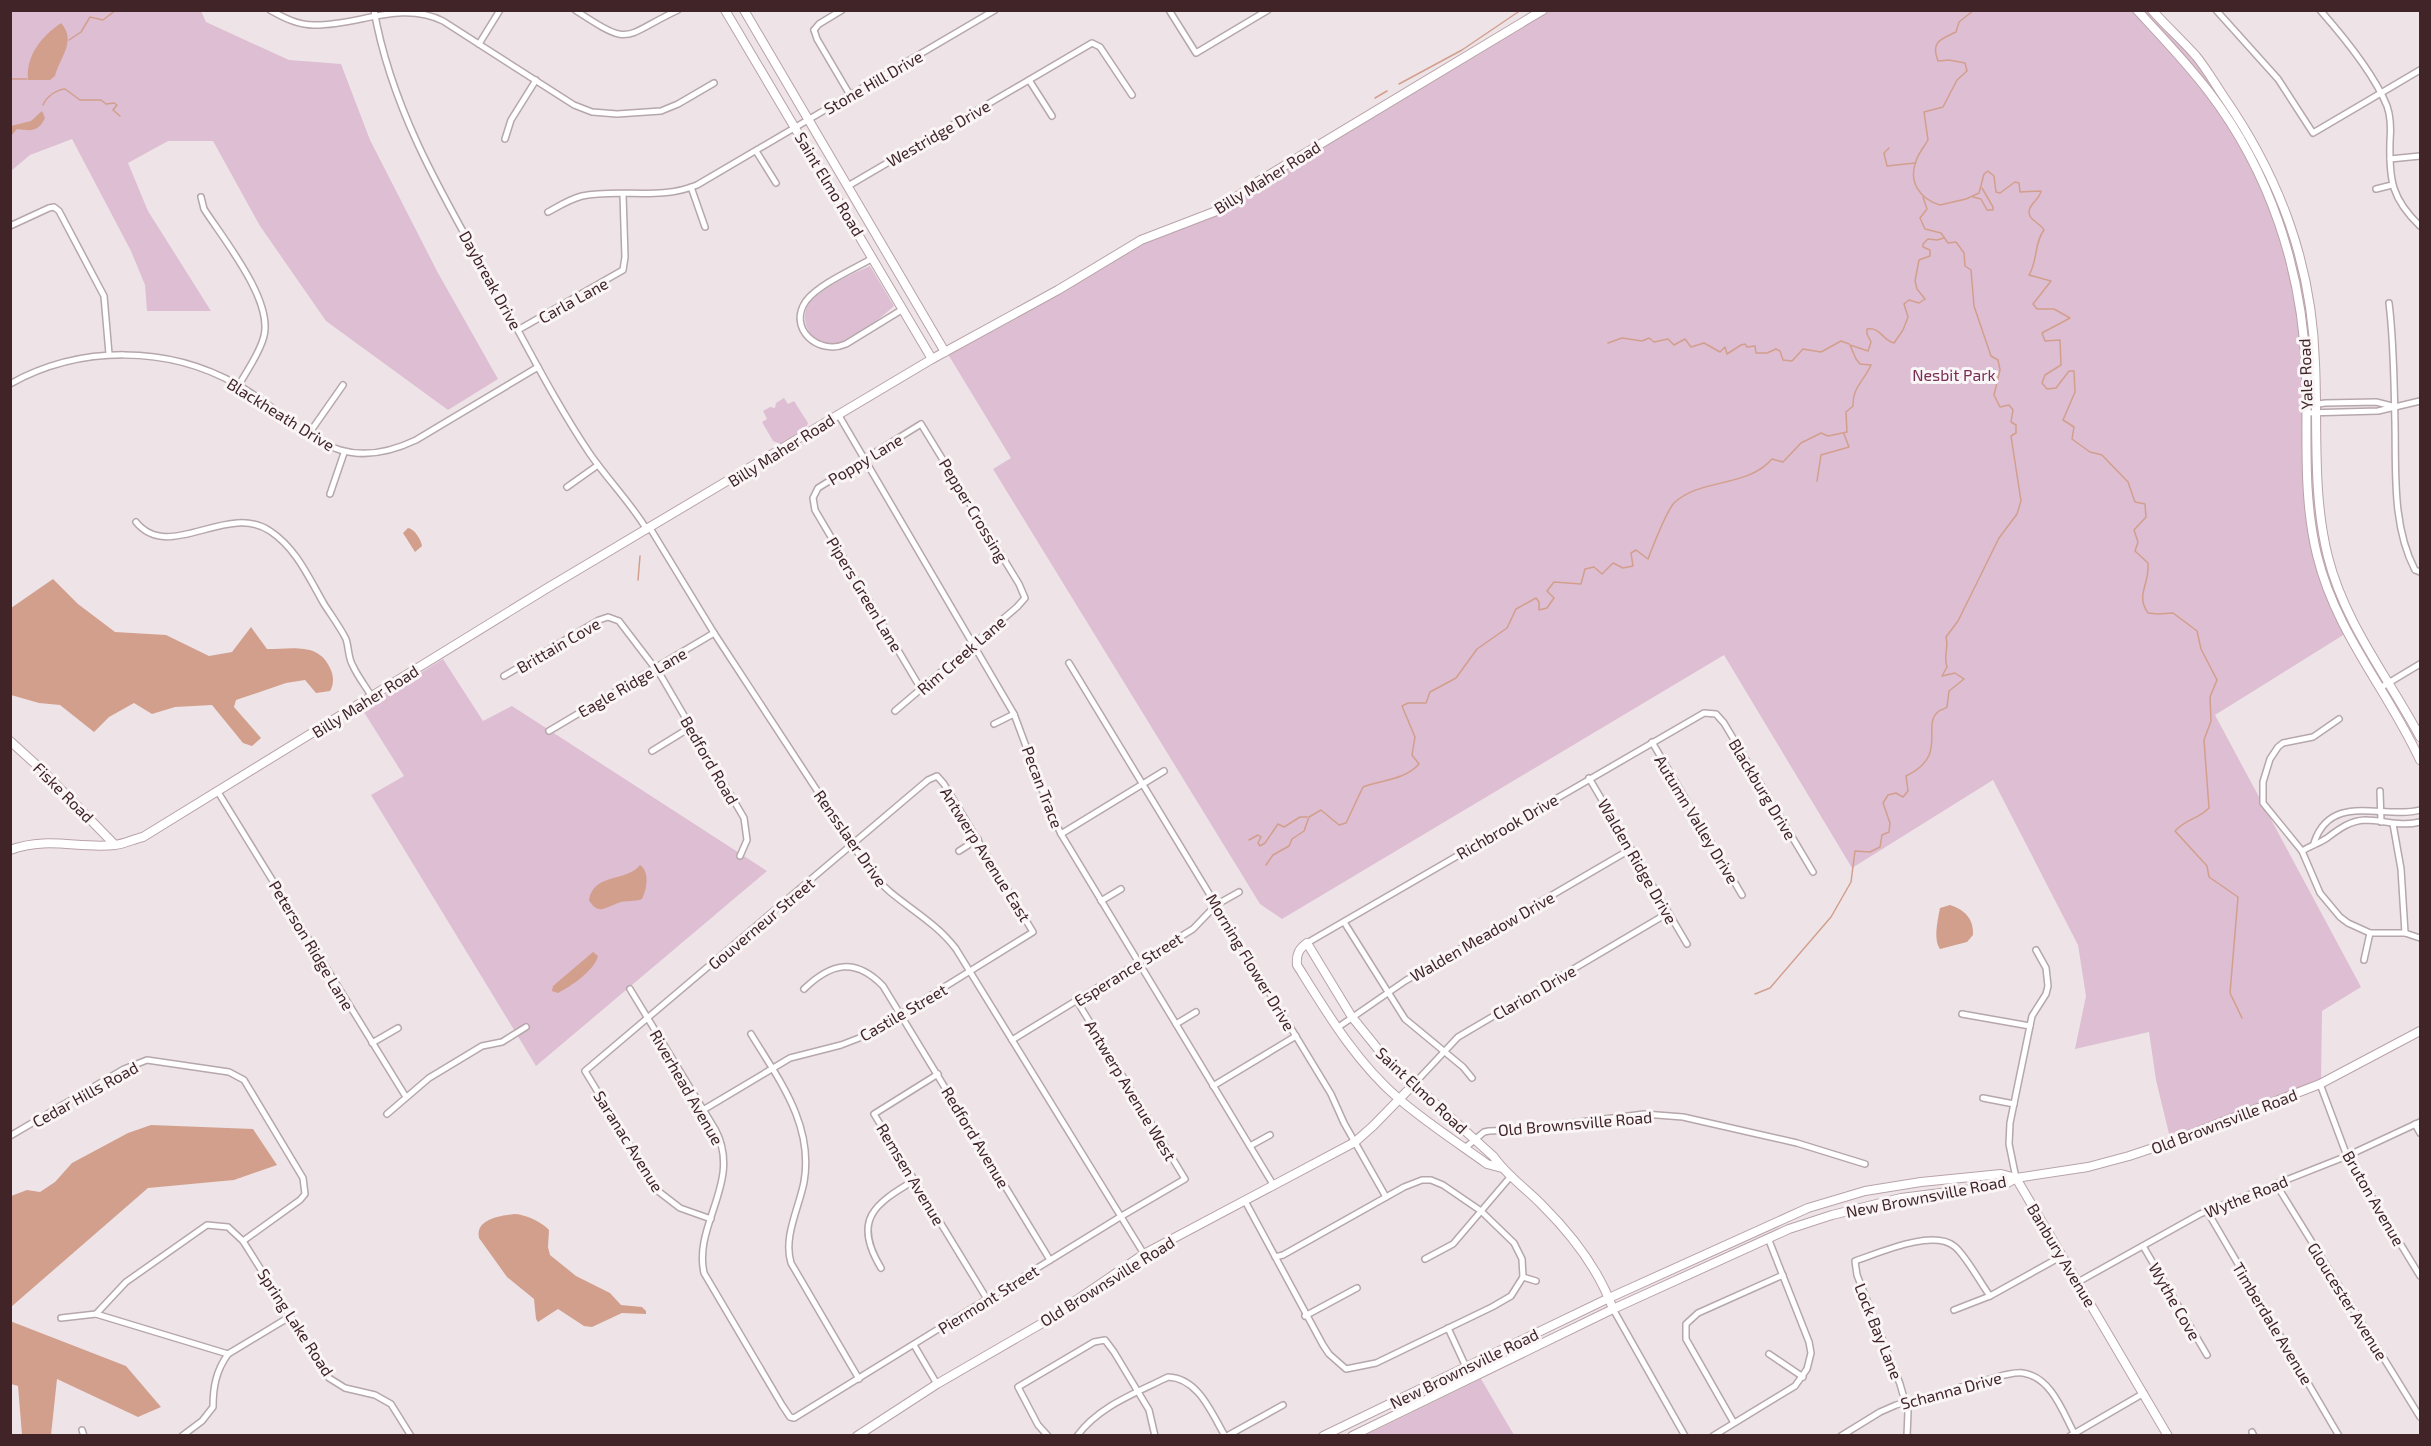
<svg xmlns="http://www.w3.org/2000/svg" width="2431" height="1446" font-family="'Exo 2',sans-serif">
	<style>
		.green { fill: #debed2 }
		.water { fill: #d29f8d }
		.lines { fill: none; stroke-linecap: round; stroke-linejoin: round }
		.stream { stroke: #d29f8d; stroke-width: 1.5 }
		.street-casing { stroke: #b6a7ab; stroke-width: 8 }
		.secondary-casing { stroke: #b9a3a8; stroke-width: 10 }
		.street { stroke: #fff; stroke-width: 5 }
		.secondary { stroke: #fff; stroke-width: 8 }
		.labels { text-anchor: middle; dominant-baseline: central; stroke-width: 6; stroke-linejoin: round; paint-order: stroke }
		.street-label { font-size: 16px; fill: #402428; stroke: #faf5f7 }
		.park-label { font-size: 16px; fill: #772e53; stroke: #faf5f7 }
	</style>
	<rect width="100%" height="100%" fill="#eee4e8"/>
	<g class="green">
		<polygon points="11,11 201,11 206,22 289,60 341,64 370,140 438,273 498,379 448,410 326,321 260,226 213,141 168,141 128,163 148,211 211,311 147,311 145,285 131,251 72,139 30,155 11,171"/>
		<polygon points="1545,11 2153,11 2223,89 2267,161 2312,305 2321,508 2328,551 2356,627 2215,715 2361,987 2322,1011 2321,1083 2171,1142 2156,1080 2149,1032 2075,1049 2086,996 2078,945 1993,780 1852,868 1724,655 1282,919 1260,904 993,469 1011,458 946,351 1149,237 1214,212 1335,130"/>
		<path d="M870,266l24,40c-13,12 -40,33 -58,38 -23,6 -41,-25 -25,-43 13,-14 42,-28 59,-35z"/>
		<polygon points="784,398 788,404 794,401 808,423 805,431 783,445 773,441 762,422 767,419 763,411 770,407 775,408 776,403"/>
		<polygon points="443,659 483,721 512,706 767,871 536,1066 371,795 404,776 362,709"/>
		<polygon points="1481,1379 1514,1435 1366,1435"/>
	</g>
	<g class="water">
		<path d="M61,23c16,18 -1,34 -6,53l-5,4h-22c-2,-25 13,-43 33,-57z"/>
		<path d="M42,111l3,7c-7,14 -13,13 -28,11l-6,7v-10l20,-5z"/>
		<path d="M408,528c7,1 13,12 14,18l-7,6 -12,-19z"/>
		<path d="M53,579l25,25 37,28 51,3 43,21 23,-4 19,-25 16,22c24,0 52,-7 63,19 4,8 4,16 0,23l-14,2 -11,-13 -19,3 -50,17 -2,7 27,31 -9,8 -9,-3 -31,-38 -37,2 -23,7 -18,-11 -25,14 -15,15 -34,-27 -21,-2 -28,-8v-87z"/>
		<path d="M640,865c10,7 7,24 2,34 -7,3 -16,1 -24,4 -12,4 -20,13 -29,-3 4,-27 38,-18 51,-35z"/>
		<path d="M1950,905c15,5 24,14 23,30l-6,7 -27,7c-7,-10 -2,-30 0,-41z"/>
		<path d="M593,952l5,4c-4,15 -27,30 -40,37l-6,-2 1,-5z"/>
		<polygon points="151,1125 253,1129 277,1165 234,1180 148,1188 11,1307 11,1196 27,1190 40,1192 55,1182 72,1163 128,1133"/>
		<path d="M514,1214c11,0 28,8 35,16l-1,17 2,8 26,21 34,17 11,12 21,2 4,4v3l-24,-1 -30,14 -8,-1 -26,-17 -20,13 -2,-3 -2,-20 -27,-22 -28,-39c-4,-19 21,-22 35,-24z"/>
		<polygon points="10,1321 126,1366 161,1407 138,1417 57,1379 51,1435 22,1435 18,1386 11,1384"/>
	</g>
	<g class="lines">
		<g class="stream">
			<path d="M1974,10l-15,12 -3,10c-14,7 -26,9 -18,29l11,-1 16,3 2,8 -10,9 -14,27 -19,5 4,28c-4,7 -10,14 -12,21 -8,21 4,38 24,44l26,-6 13,-6 5,-19 4,-3 6,5 2,16 4,1 15,-11 4,1 1,9 21,-1c-1,9 -16,15 -11,25 3,6 11,8 14,14 -10,13 -6,30 -15,45l22,6 -18,23 4,5h17l16,9 -28,15 3,8 15,-1 1,25 -16,10 -3,8 5,6 9,-1 13,-17h5l1,21 -12,28 11,7 -2,12 18,13 12,3 26,27 7,20 10,2 1,13 -12,13 4,12 -3,9 13,12c2,22 -13,31 0,50l10,1 15,-1 24,18 4,18 16,31 -7,17 1,24 -7,19 5,68c-12,12 -22,10 -34,23l32,35 2,11 29,20 -8,96 12,25"/>
			<polyline points="69,40 81,32 90,17 103,20 116,10"/>
			<polyline points="10,79 27,79"/>
			<polyline points="1399,84 1462,50 1521,10"/>
			<polyline points="1375,98 1387,91"/>
			<path d="M43,105c4,-9 13,-15 22,-16l15,11h21l5,4 8,-1 3,2 -4,5 7,6"/>
			<polyline points="1889,148 1884,153 1887,166 1915,163"/>
			<polyline points="1973,197 1981,199 1987,210 1993,210 1993,207 1982,188"/>
			<polyline points="1608,343 1622,338 1642,341 1649,338 1654,342 1668,339 1674,345 1685,339 1691,347 1704,343 1720,352 1725,347 1727,354 1741,345 1745,344 1747,347 1755,346 1756,353 1767,353 1776,349 1780,351 1783,360 1792,361 1803,349 1821,352 1841,341 1849,344"/>
			<polyline points="1817,481 1821,455 1849,447 1844,434"/>
			<polyline points="638,580 640,556"/>
			<polyline points="1249,840 1258,835 1261,837 1258,843 1260,846 1265,843 1278,824 1284,827 1300,817 1307,817"/>
			<path d="M1266,865l7,-10 16,-9 3,-7 12,-8 5,-14 12,-7 18,15 7,-2 17,-36c18,-7 42,-7 56,-23l-7,-9 3,-18 -13,-31 6,-3h18l4,-11 26,-14 21,-29 30,-21 9,-19 20,-11 3,4v8l8,-2 7,-10 -7,-7 7,-9 27,2 4,-15 9,-2 8,7 11,-11 10,5 10,-2 -2,-13 5,-3 12,9c5,-13 18,-47 26,-56 26,-25 73,-15 98,-44l11,3 18,-19 20,-10 7,3 19,-4 -1,-20 7,-6c-1,-18 11,-25 18,-41l-11,-1 -4,-5 -6,-14 18,6 3,-9 -4,-8v-5c14,-2 15,11 27,14l9,-13 5,-13 -4,-13 5,-4 10,3 6,-4 -8,-10 -2,-8 4,-21 11,-4v-6l-7,-3v-3l5,-5 9,1 7,-2"/>
			<path d="M1755,994l15,-6 61,-71 20,-35 4,-31 15,1 10,-5 2,-12 7,-3 1,-9 -7,-20 5,-8 8,-2 7,4 5,-6 -2,-15c44,-21 14,-51 33,-65 3,-2 6,-2 8,-4l2,-16 15,-12 -9,-6 -13,3 5,-9c-4,-11 2,-19 -1,-30l12,-16 41,-83 18,-24 4,-13 -10,-65 5,-3v-8l-5,-3 2,-12 -4,-5 -9,2 -6,-12 6,-25 -2,-10 -7,-4 -17,-50 -3,-36 -6,-4 -1,-13 -8,-11 -8,1 -7,-10 -16,-4 -5,-11 7,-9 -4,-12"/>
		</g>
		<defs>
			<g id="street">
				<path d="M270,10c14,8 28,15 44,15 44,1 86,-25 129,-4l131,84 18,7 25,2 44,-3 17,-7 36,-21"/>
				<path d="M374,10c18,103 73,193 123,282 30,54 58,110 93,162 18,26 41,49 57,76"/>
				<path d="M575,10c58,38 46,27 103,0"/>
				<polyline points="1169,10 1196,53 1268,10"/>
				<polyline points="2216,10 2278,79 2313,133 2420,70"/>
				<path d="M2320,10c22,25 55,66 67,96 4,11 4,24 3,36 -1,39 2,57 30,84"/>
				<polyline points="814,30 817,39 850,95"/>
				<polyline points="814,30 819,24 842,10"/>
				<polyline points="479,44 500,10"/>
				<polyline points="1029,80 1052,116"/>
				<polyline points="505,139 511,120 536,80"/>
				<polyline points="756,151 776,183"/>
				<polyline points="2390,159 2420,156"/>
				<polyline points="848,186 1092,43 1100,47 1132,95"/>
				<polyline points="691,187 705,227"/>
				<polyline points="2376,189 2392,185"/>
				<path d="M201,197l3,12c20,31 69,91 60,127 -4,17 -17,34 -25,49"/>
				<path d="M548,212c11,-6 22,-13 34,-16 38,-8 77,5 115,-11l298,-175"/>
				<polyline points="10,226 49,208 54,207 59,211 104,296 109,354"/>
				<path d="M873,258c-19,11 -54,26 -67,43 -19,27 12,55 40,43l57,-35"/>
				<path d="M2389,303c5,40 5,80 6,120 1,48 -3,103 20,147l5,2"/>
				<polyline points="518,330 623,270 625,257 623,195"/>
				<path d="M10,384c70,-39 158,-39 228,1 65,37 94,95 178,55l122,-73"/>
				<polyline points="2306,406 2325,403 2376,402 2392,406"/>
				<polyline points="2306,413 2378,411 2420,401"/>
				<polyline points="838,414 1014,714 1049,808 1061,834 1274,1186"/>
				<polyline points="308,435 343,385"/>
				<polyline points="567,487 598,465"/>
				<polyline points="330,494 344,453"/>
				<path d="M136,522c33,41 91,-20 134,9 26,17 39,47 54,73 7,11 16,23 22,35 3,9 2,19 7,27 5,11 13,21 19,31"/>
				<path d="M650,528l64,105 157,240c25,30 61,44 85,76l188,305"/>
				<polyline points="1069,663 1331,1094 1344,1123 1386,1197"/>
				<polyline points="504,676 599,620 608,617 619,621 661,676 744,818 747,840 740,856"/>
				<polyline points="2380,688 2420,664"/>
				<polyline points="895,711 1017,607 1025,598 1019,584 921,424 818,488 813,498 815,510 921,689"/>
				<polyline points="2339,719 2313,737 2283,743 2278,747 2270,759 2263,782 2263,803 2302,851 2320,893 2340,917 2348,923 2370,933 2405,933 2420,938"/>
				<polyline points="994,724 1014,714"/>
				<polyline points="549,731 714,633"/>
				<polyline points="1652,742 1742,895"/>
				<polyline points="652,751 691,727"/>
				<polyline points="1589,778 1687,944"/>
				<polyline points="2380,791 2381,822"/>
				<polyline points="218,792 406,1097"/>
				<polyline points="2393,824 2401,869 2405,933"/>
				<polyline points="1061,834 1164,771"/>
				<path d="M2314,843c17,-52 70,-23 106,-33"/>
				<polyline points="959,851 978,839"/>
				<path d="M2302,851c8,-5 18,-8 25,-13 12,-9 22,-17 38,-18 19,0 35,7 55,2"/>
				<polyline points="1101,901 1121,889"/>
				<polyline points="1344,922 1405,1019 1463,1067 1472,1078"/>
				<polyline points="1307,943 1704,713 1716,714 1724,723 1813,872"/>
				<polyline points="2364,960 2370,933"/>
				<path d="M630,989l85,140c28,52 -22,95 -11,144l78,132 8,12 4,1 326,-201 65,-38 -108,-178"/>
				<path d="M804,989c27,-26 51,-32 79,-3l167,274"/>
				<polyline points="1962,1014 2030,1026"/>
				<polyline points="1176,1024 1196,1012"/>
				<polyline points="1337,1028 1405,981 1631,849"/>
				<path d="M751,1034c28,46 63,91 53,148 -5,26 -21,55 -13,81l68,116"/>
				<polyline points="1012,1040 1193,929 1216,905 1239,892"/>
				<polyline points="372,1043 398,1028"/>
				<polyline points="938,1074 874,1114 987,1299"/>
				<polyline points="2320,1084 2347,1156 2420,1276"/>
				<polyline points="1413,1085 1458,1037 1668,913"/>
				<polyline points="1213,1086 1296,1036"/>
				<polyline points="1983,1098 2014,1104"/>
				<polyline points="703,1110 790,1058 841,1045 867,1035 1033,932 944,784 937,776 928,780 585,1071 658,1191 680,1208 711,1219"/>
				<polyline points="387,1114 429,1078 482,1046 502,1042 526,1027"/>
				<polyline points="2415,1124 2420,1133"/>
				<polyline points="10,1136 124,1069 147,1060 229,1072 244,1080 303,1178 305,1194 300,1200 243,1241"/>
				<polyline points="1250,1146 1270,1135"/>
				<polyline points="1465,1148 1484,1132 1489,1131 1516,1130 1644,1114 1683,1117 1753,1133 1797,1143 1865,1164"/>
				<polyline points="2016,1178 2009,1144 2010,1123 2032,1016 2046,994 2048,986 2046,968 2036,950"/>
				<polyline points="2276,1184 2420,1417"/>
				<polyline points="1245,1201 1323,1345 1329,1354 1346,1369 1376,1363 1492,1307 1511,1296 1523,1277 1522,1259 1514,1243 1481,1211 1443,1185 1431,1180 1422,1180 1404,1187 1283,1255 1275,1257"/>
				<polyline points="2207,1211 2339,1436"/>
				<polyline points="2143,1246 2207,1355"/>
				<polyline points="1425,1259 1453,1244 1511,1176"/>
				<path d="M881,1268c-29,-48 -7,-64 34,-88"/>
				<polyline points="1523,1277 1536,1281"/>
				<polyline points="2078,1282 2200,1214 2347,1156 2420,1122"/>
				<polyline points="1613,1309 1685,1436"/>
				<polyline points="1954,1310 1990,1296 2062,1256"/>
				<polyline points="96,1314 228,1354 291,1316"/>
				<polyline points="1305,1316 1357,1288"/>
				<polyline points="61,1318 96,1314 126,1282 207,1225 228,1227 243,1241 329,1378 345,1388 375,1395 391,1404 411,1436"/>
				<polyline points="1448,1328 1466,1367"/>
				<polyline points="914,1345 937,1384"/>
				<polyline points="1769,1354 1803,1377"/>
				<polyline points="1734,1423 1686,1339 1686,1324 1698,1313 1783,1275"/>
				<polyline points="82,1430 84,1436"/>
				<polyline points="2252,1432 2254,1436"/>
				<path d="M182,1436l20,-15 11,-14c0,-20 3,-36 15,-53"/>
				<polyline points="1048,1436 1038,1425 1018,1387 1094,1342 1105,1340 1114,1352 1149,1410 1155,1436"/>
				<path d="M1077,1436c22,-30 59,-43 91,-59 30,1 43,35 57,59"/>
				<polyline points="1227,1436 1283,1405"/>
				<polyline points="1713,1436 1795,1386 1807,1369 1811,1353 1809,1342 1768,1238"/>
				<path d="M1841,1436l39,-24 16,-7 108,-30c6,-1 13,-3 19,-2 28,4 40,39 51,60"/>
				<path d="M1907,1436l1,-24 -8,-28 -43,-109 -2,-14c24,-8 77,-32 99,-15 11,8 27,38 36,50"/>
				<polyline points="2070,1436 2144,1393"/>
			</g>
			<g id="secondary">
				<polyline points="725,10 932,359"/>
				<polyline points="744,10 945,352"/>
				<path d="M2137,10c25,27 50,53 72,82 61,80 93,177 97,278 2,61 -4,124 11,185 19,78 70,134 103,205"/>
				<path d="M2152,10c14,16 30,30 44,46 10,12 19,28 28,41 56,81 88,167 91,266 3,64 -3,131 13,194 17,67 60,120 92,180"/>
				<polyline points="10,741 42,770 115,845"/>
				<path d="M10,850c38,-14 68,-1 105,-5 9,-1 19,-6 28,-8l406,-250 383,-228 126,-69 83,-50 78,-30 35,-26 289,-174"/>
				<path d="M1502,1168l-15,-4c-29,-21 -60,-41 -88,-65 -43,-37 -72,-86 -102,-134 -1,-11 2,-16 10,-22l45,74 34,42 108,98c13,19 33,32 49,49 29,29 56,64 70,103"/>
				<polyline points="2016,1178 2168,1436"/>
				<polyline points="857,1436 937,1384 1046,1321 1144,1254 1355,1142 1373,1126 1413,1085"/>
				<polyline points="1323,1436 1609,1298 1808,1208 1865,1191 1921,1182 2001,1174 2016,1178"/>
				<polyline points="1352,1436 1613,1309 1789,1229 1832,1215 1901,1198 2004,1185 2016,1178 2088,1167 2129,1156 2171,1142 2320,1084 2420,1031"/>
			</g>
		</defs>
		<use href="#street" class="street-casing"/>
		<use href="#secondary" class="secondary-casing"/>
		<use href="#street" class="street"/>
		<use href="#secondary" class="secondary"/>
	</g>
	<g class="labels">
		<g class="street-label">
			<text transform="translate(873 82) rotate(-30)">Stone Hill Drive</text>
			<text transform="translate(938 133) rotate(-30)">Westridge Drive</text>
			<text transform="translate(1267 177) rotate(-32)">Billy Maher Road</text>
			<text transform="translate(830 184) rotate(59)">Saint Elmo Road</text>
			<text transform="translate(491 280) rotate(61)">Daybreak Drive</text>
			<text transform="translate(573 300) rotate(-29)">Carla Lane</text>
			<text transform="translate(2305 374) rotate(-92)">Yale Road</text>
			<text transform="translate(281 414) rotate(32)">Blackheath Drive</text>
			<text transform="translate(781 450) rotate(-32)">Billy Maher Road</text>
			<text transform="translate(865 459) rotate(-31)">Poppy Lane</text>
			<text transform="translate(974 510) rotate(59)">Pepper Crossing</text>
			<text transform="translate(865 594) rotate(59)">Pipers Green Lane</text>
			<text transform="translate(558 645) rotate(-30)">Brittain Cove</text>
			<text transform="translate(961 655) rotate(-41)">Rim Creek Lane</text>
			<text transform="translate(632 682) rotate(-30)">Eagle Ridge Lane</text>
			<text transform="translate(365 701) rotate(-32)">Billy Maher Road</text>
			<text transform="translate(710 760) rotate(60)">Bedford Road</text>
			<text transform="translate(1043 787) rotate(69)">Pecan Trace</text>
			<text transform="translate(1763 789) rotate(59)">Blackburg Drive</text>
			<text transform="translate(64 792) rotate(45)">Fiske Road</text>
			<text transform="translate(1697 819) rotate(59)">Autumn Valley Drive</text>
			<text transform="translate(1507 826) rotate(-30)">Richbrook Drive</text>
			<text transform="translate(851 838) rotate(55)">Rensslaer Drive</text>
			<text transform="translate(986 854) rotate(58)">Antwerp Avenue East</text>
			<text transform="translate(1638 861) rotate(60)">Walden Ridge Drive</text>
			<text transform="translate(761 923) rotate(-40)">Gouverneur Street</text>
			<text transform="translate(1482 936) rotate(-30)">Walden Meadow Drive</text>
			<text transform="translate(312 945) rotate(59)">Peterson Ridge Lane</text>
			<text transform="translate(1251 962) rotate(59)">Morning Flower Drive</text>
			<text transform="translate(1128 969) rotate(-32)">Esperance Street</text>
			<text transform="translate(1534 992) rotate(-30)">Clarion Drive</text>
			<text transform="translate(903 1012) rotate(-30)">Castile Street</text>
			<text transform="translate(687 1087) rotate(60)">Riverhead Avenue</text>
			<text transform="translate(1131 1090) rotate(59)">Antwerp Avenue West</text>
			<text transform="translate(1422 1090) rotate(43)">Saint Elmo Road</text>
			<text transform="translate(85 1094) rotate(-29)">Cedar Hills Road</text>
			<text transform="translate(2224 1121) rotate(-21)">Old Brownsville Road</text>
			<text transform="translate(1575 1123) rotate(-5)">Old Brownsville Road</text>
			<text transform="translate(976 1137) rotate(59)">Redford Avenue</text>
			<text transform="translate(629 1141) rotate(58)">Saranac Avenue</text>
			<text transform="translate(911 1174) rotate(59)">Remsen Avenue</text>
			<text transform="translate(1926 1196) rotate(-11)">New Brownsville Road</text>
			<text transform="translate(2246 1196) rotate(-22)">Wythe Road</text>
			<text transform="translate(2374 1198) rotate(60)">Bruton Avenue</text>
			<text transform="translate(2062 1255) rotate(59)">Banbury Avenue</text>
			<text transform="translate(1107 1281) rotate(-32)">Old Brownsville Road</text>
			<text transform="translate(988 1299) rotate(-32)">Piermont Street</text>
			<text transform="translate(2175 1301) rotate(60)">Wythe Cove</text>
			<text transform="translate(2348 1301) rotate(58)">Gloucester Avenue</text>
			<text transform="translate(296 1322) rotate(57)">Spring Lake Road</text>
			<text transform="translate(2273 1323) rotate(59)">Timberdale Avenue</text>
			<text transform="translate(1879 1331) rotate(68)">Lock Bay Lane</text>
			<text transform="translate(1464 1368) rotate(-26)">New Brownsville Road</text>
			<text transform="translate(1951 1390) rotate(-15)">Schanna Drive</text>
		</g>
		<g class="park-label">
			<text x="1954" y="374">Nesbit Park</text>
		</g>
	</g>
	<rect width="2431" height="1446" fill="none" stroke="#402428" stroke-width="24"/>
</svg>
